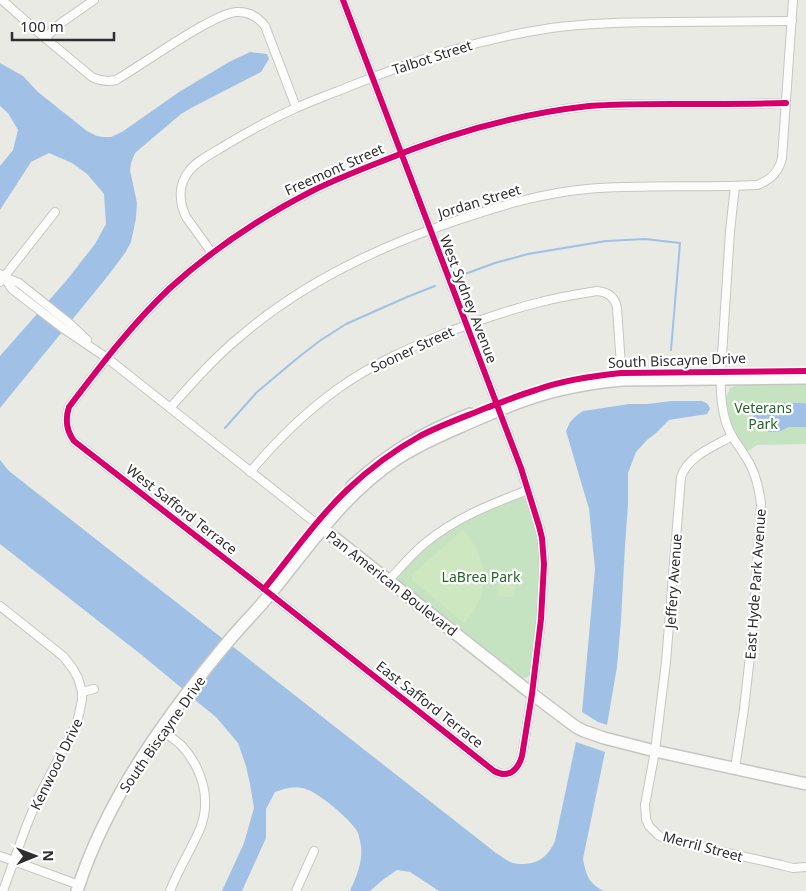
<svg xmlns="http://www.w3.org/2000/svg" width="806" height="891" font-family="'Noto Sans',sans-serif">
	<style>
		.green { fill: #c6e3c1 }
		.pitch { fill: #cde7c0 }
		.water { fill: #a0c1e5 }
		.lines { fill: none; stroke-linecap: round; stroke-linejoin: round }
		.stream { stroke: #a0c1e5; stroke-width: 2 }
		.street-casing { stroke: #c5c5c4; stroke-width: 10 }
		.secondary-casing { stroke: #c5c5c4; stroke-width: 14 }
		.street { stroke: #fcfcfb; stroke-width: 8 }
		.secondary { stroke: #fcfcfb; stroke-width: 11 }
		.cycleway-casing { stroke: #fff; stroke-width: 9 }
		.cycleway { stroke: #d6006c; stroke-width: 6 }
		.labels { text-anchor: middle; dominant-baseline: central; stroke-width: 4.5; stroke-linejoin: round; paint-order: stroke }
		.street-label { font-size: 14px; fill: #2e2e2e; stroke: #fff }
		.park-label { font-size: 14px; fill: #226626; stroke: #fff }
	</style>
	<rect width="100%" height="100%" fill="#eaeae5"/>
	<g class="green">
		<polygon points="740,384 806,384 806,444 757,445 748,451 737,436 731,424 726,399 730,388"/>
		<path d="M519,497h3l6,3 10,38 2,13 -4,78 -5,42 -3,6 -7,2 -125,-98v-2l1,-4c16,-16 31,-32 49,-44 22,-15 48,-24 73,-34z"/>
	</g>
	<g class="pitch">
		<path d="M463,530c27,29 28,64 1,93l-52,-43v-6z"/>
		<polygon points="499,571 515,572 514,597 498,596"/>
	</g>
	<g class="water">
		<polygon points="250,52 267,54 269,59 261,72 193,107 181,114 135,153 131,163 130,170 137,203 136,218 131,242 125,253 107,277 0,408 0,356 66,281 95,244 106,224 104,194 87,174 72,163 49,153 31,162 0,210 0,166 13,150 18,130 8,113 0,106 0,63 23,76 38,92 87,131 97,136 103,137 111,137 122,132 179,92 229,62"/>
		<path d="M672,401h30c5,2 7,4 8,8l-3,5 -38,6 -14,14 -8,6 -11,12 -8,21v32l-3,41 -4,74 -4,47 -10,58 -9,-3 -16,-10 13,-143 -6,-60 -23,-78 4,-9 6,-6 7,-5 46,-7h18z"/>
		<path d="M773,403h30l3,1v23h-17l-11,5h-9l-9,-4 -7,-12c3,-10 11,-11 20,-13z"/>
		<path d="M0,460l9,11 487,382c5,3 11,8 17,10 3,1 9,1 12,1 16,-1 24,-10 30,-23l21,-99 29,10 -22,107c3,16 6,25 21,32h-165l-29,-19 -13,-2 -13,9 -14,12h-20c6,-14 13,-29 11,-45 -1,-4 -2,-12 -4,-15 -7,-12 -42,-42 -55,-43 -10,-2 -18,1 -27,4l-9,17v29l-24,53h-20l22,-48 10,-35 -4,-24 -4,-18 -8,-23 -22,-26 -26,-21 -6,-6 -41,-34 -143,-112z"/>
	</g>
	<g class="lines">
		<g class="stream">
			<polyline points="462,275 495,263 528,254 606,241 645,239 680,243 671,350"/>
			<polyline points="225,428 257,392 300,356 321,340 346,324 407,297 435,286"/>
		</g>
		<defs>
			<g id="street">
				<path d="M2,0l43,38 47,39c8,4 15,5 24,3 30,-18 57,-38 88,-55 10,-5 21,-12 32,-13 12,-1 22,5 29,14l31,81"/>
				<path d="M343,0l178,468 18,58 3,12 2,26 -3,55 -9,75 -10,62c-4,14 -13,23 -28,15l-230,-182 -190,-148c-8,-11 -9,-22 -5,-34 32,-42 63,-83 101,-119 43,-39 91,-71 142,-97 22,-11 45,-20 68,-29 67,-28 137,-48 209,-56 28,-2 55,-2 82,-2 39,0 77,0 115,-1"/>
				<polyline points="45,38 61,23 94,0"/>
				<path d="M735,186l-5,45 -9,140c-1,22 0,46 11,65 4,7 9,13 13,20 10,14 14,31 16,48l-8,125 -9,80 -9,59"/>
				<path d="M212,253l-26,-36c-7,-15 -8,-32 3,-46 8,-11 28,-20 40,-28 22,-13 44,-25 67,-35 17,-8 35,-14 52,-21 67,-27 131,-48 203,-59 39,-5 80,-6 120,-6 40,0 80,-1 121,-1"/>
				<polyline points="0,274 4,277 12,289 64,329 107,358 322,528"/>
				<polyline points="4,277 19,283 69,323 87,340"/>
				<polyline points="0,282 55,212"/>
				<path d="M170,408c23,-26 45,-51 72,-73 63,-54 138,-89 216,-115 42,-14 84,-27 129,-31 56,-5 114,-1 170,-4 14,-5 22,-13 25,-27l11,-158"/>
				<path d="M732,436c-19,11 -44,20 -51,41l-15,185 -11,89 -10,54 1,14 3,7 9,9 7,4 116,26 12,3 13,-1"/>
				<path d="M250,472c27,-32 55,-60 89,-84 32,-23 68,-39 104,-54 32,-12 64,-24 98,-32 18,-5 37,-8 56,-11 11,1 18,6 20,17l5,72"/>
				<path d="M389,580c11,-12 22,-25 35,-36 31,-26 67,-40 104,-54"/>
				<polyline points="0,606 64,657 73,669 78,678 82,692 82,700 77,723 38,798 26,827 3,891"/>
				<polyline points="82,692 94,689"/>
				<path d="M161,730c6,4 13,9 19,14 22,23 32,55 20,85 -9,21 -22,41 -30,62"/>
				<polyline points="0,856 79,885"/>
				<polyline points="296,891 314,851"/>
			</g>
			<g id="secondary">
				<path d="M352,486c39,-35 70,-53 118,-72"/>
				<polyline points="322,528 532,694 576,727 584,731 604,738 655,751 806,784"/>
				<path d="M77,891c30,-94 92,-179 155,-254 13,-15 27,-29 39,-44 40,-49 72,-98 126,-134 20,-13 42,-23 63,-32 32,-14 65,-29 100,-37 20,-5 41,-8 62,-10l184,-2"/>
			</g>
		</defs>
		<use href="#street" class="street-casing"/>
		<use href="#secondary" class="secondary-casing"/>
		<use href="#street" class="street"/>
		<use href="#secondary" class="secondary"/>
		<defs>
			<g id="cycleway">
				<path d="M343,0l178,468 18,58 3,12 2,26 -3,55 -9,75 -10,62c-4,14 -13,23 -28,15l-230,-182 -190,-148c-8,-11 -9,-22 -5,-34 32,-42 63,-83 101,-119 43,-39 91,-71 142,-97 22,-11 45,-20 68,-29 67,-28 137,-48 209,-56 28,-2 55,-2 82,-2 39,0 77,0 115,-1"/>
				<path d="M264,589c27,-33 52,-69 83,-99 22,-21 46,-39 73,-54 21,-11 44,-19 66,-28 17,-6 33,-13 50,-18 27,-10 56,-14 85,-17l185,-2"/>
			</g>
		</defs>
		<use href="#cycleway" class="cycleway-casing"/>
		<use href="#cycleway" class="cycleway"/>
	</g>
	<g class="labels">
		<g class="street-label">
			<text transform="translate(432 57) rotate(-18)">Talbot Street</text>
			<text transform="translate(334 169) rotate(-24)">Freemont Street</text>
			<text transform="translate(479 201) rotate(-17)">Jordan Street</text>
			<text transform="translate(469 299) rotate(69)">West Sydney Avenue</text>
			<text transform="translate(412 349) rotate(-25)">Sooner Street</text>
			<text transform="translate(677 360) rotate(-2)">South Biscayne Drive</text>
			<text transform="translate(182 509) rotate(38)">West Safford Terrace</text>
			<text transform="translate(673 581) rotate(-86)">Jeffery Avenue</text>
			<text transform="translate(392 583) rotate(38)">Pan American Boulevard</text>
			<text transform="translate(755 584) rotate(-86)">East Hyde Park Avenue</text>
			<text transform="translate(430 704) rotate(38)">East Safford Terrace</text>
			<text transform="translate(162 734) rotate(-55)">South Biscayne Drive</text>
			<text transform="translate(56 764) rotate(-64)">Kenwood Drive</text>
			<text transform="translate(703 846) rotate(15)">Merril Street</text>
		</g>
		<g class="park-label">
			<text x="763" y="407">Veterans<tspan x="763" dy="16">Park</tspan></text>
			<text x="481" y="576">LaBrea Park</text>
		</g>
	</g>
	<g transform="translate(35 856) rotate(89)" stroke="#ffffff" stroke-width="4" paint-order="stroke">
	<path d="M0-4L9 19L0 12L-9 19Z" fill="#2e2e2e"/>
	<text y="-8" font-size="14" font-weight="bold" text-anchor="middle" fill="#2e2e2e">N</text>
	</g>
	<path d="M12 32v8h102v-8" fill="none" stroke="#2e2e2e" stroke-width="2.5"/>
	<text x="20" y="32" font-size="15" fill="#2e2e2e" stroke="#ffffff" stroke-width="4" paint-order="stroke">100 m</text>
</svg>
